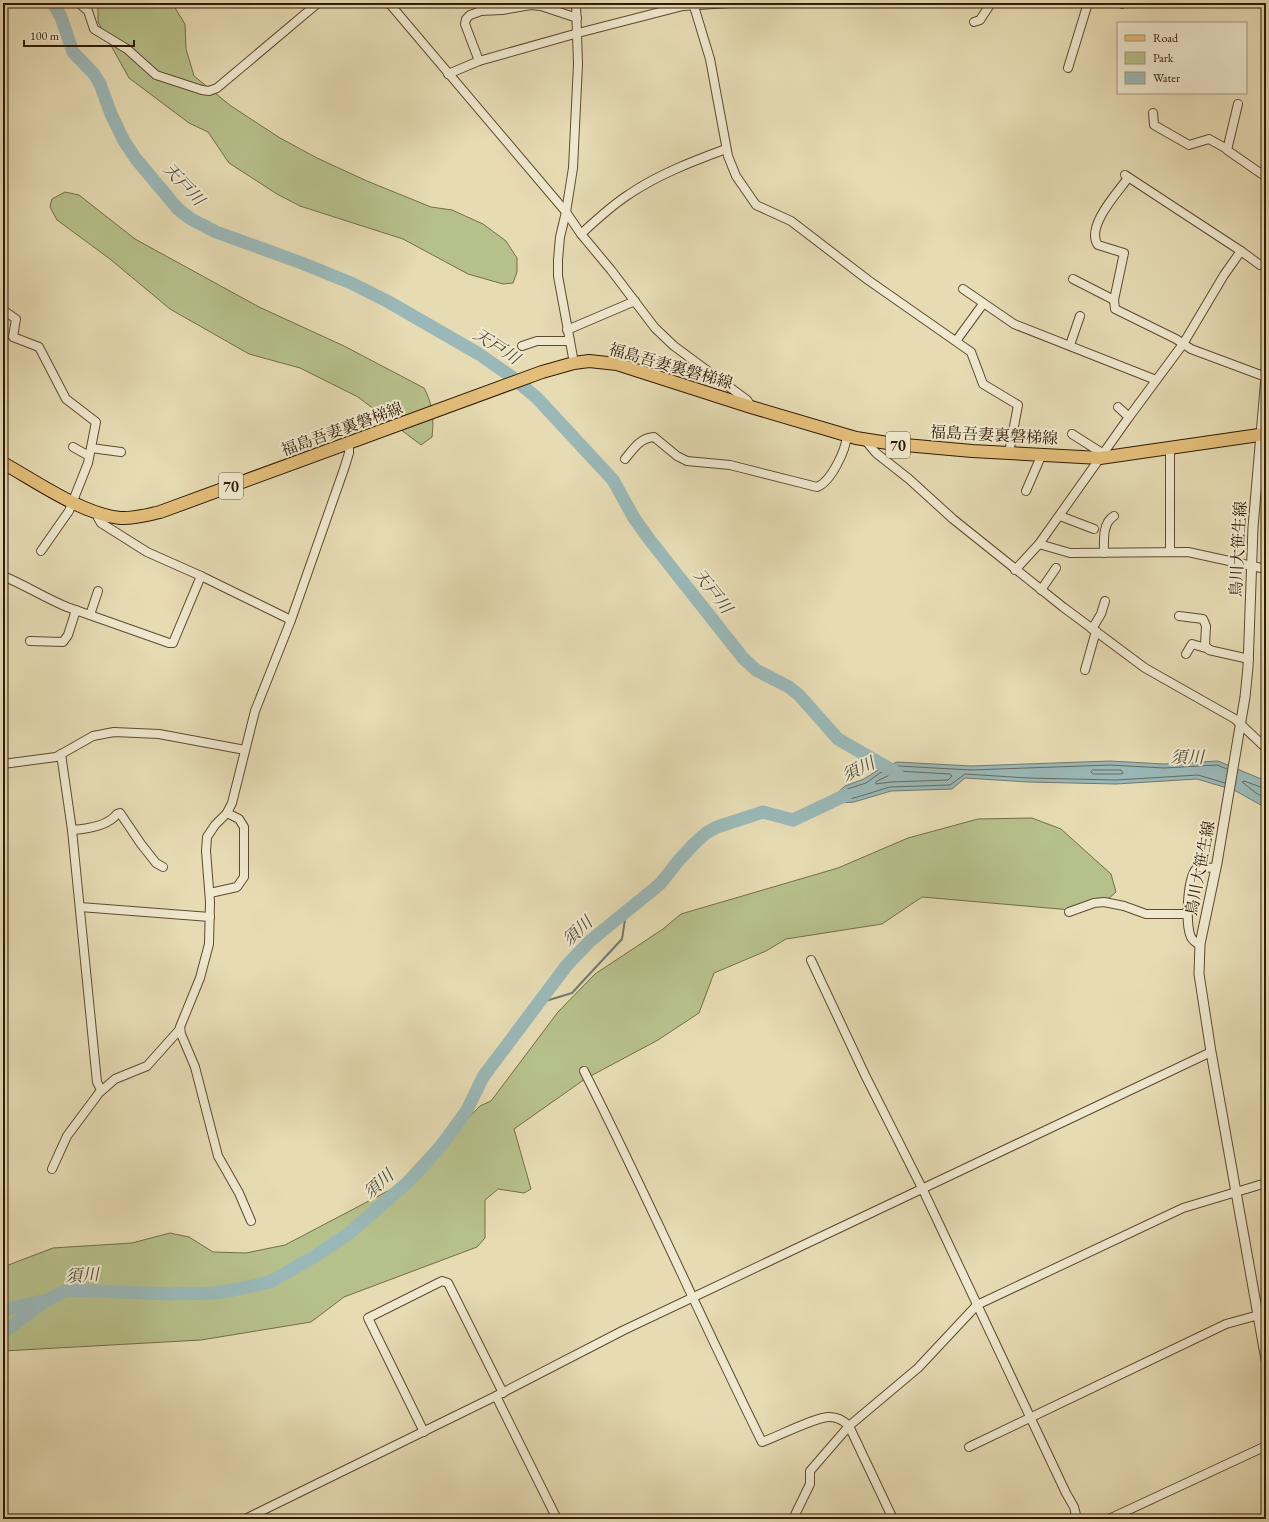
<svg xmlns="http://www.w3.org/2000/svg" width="1269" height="1522" font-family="'EB Garamond','Noto Serif JP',serif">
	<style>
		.green { fill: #b6c08b; stroke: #746d47 }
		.water { fill: #9ab8b7; stroke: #70796f }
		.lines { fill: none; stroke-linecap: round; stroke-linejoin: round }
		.shore { stroke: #66695d; stroke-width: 1 }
		.stream { stroke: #70796f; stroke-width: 2 }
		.river { stroke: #9ab8b7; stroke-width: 13 }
		.minor-casing { stroke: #5e4a2f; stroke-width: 10 }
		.tertiary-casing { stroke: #5e4a2f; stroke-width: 11 }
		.primary-casing { stroke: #311a03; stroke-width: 14 }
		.minor { stroke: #efe8ce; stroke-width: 8 }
		.tertiary { stroke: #efe8ce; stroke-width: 9 }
		.primary { stroke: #e3be7a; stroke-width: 12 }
		.labels { text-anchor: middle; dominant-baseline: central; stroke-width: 4; stroke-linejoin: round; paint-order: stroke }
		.shield { fill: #efe8ce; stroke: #6a5840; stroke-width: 1 }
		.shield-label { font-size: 15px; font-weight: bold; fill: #311a03 }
		.street-label { font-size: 16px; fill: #311a03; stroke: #efe8ce }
		.water-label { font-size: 17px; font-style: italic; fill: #504939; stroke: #efe8ce }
	</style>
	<rect width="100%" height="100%" fill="#e6dbb3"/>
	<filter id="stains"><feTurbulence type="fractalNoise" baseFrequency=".005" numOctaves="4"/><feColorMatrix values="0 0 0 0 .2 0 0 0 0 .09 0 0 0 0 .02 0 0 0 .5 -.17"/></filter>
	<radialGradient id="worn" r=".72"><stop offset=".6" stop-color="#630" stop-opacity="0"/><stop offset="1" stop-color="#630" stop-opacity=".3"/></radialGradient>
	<g class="green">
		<polygon points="98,3 172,3 185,24 186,49 194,76 231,106 280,138 317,158 367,181 431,207 452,210 483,224 506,241 517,258 517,272 513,283 503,284 468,274 403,239 300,206 277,194 229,163 208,132 189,123 129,78 98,22"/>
		<path d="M65,192l14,3 56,44 124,68 85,39 80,42c9,16 10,32 8,49l-11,8 -63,-48 -58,-29 -51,-14 -79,-45 -60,-50 -53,-39 -7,-13 2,-8z"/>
		<polygon points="1032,818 1061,829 1111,874 1116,892 1106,901 1071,910 922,897 882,924 786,939 766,951 714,973 699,1013 658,1040 585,1079 514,1129 531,1189 524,1193 498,1189 485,1200 485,1238 477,1247 344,1297 311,1322 201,1340 3,1351 3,1267 53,1248 132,1243 170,1233 189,1237 213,1252 246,1253 285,1245 405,1182 480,1106 491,1101 558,1012 595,974 663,929 681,914 838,868 908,838 978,819"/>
	</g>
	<polygon class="water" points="1110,761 1164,764 1218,761 1266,781 1266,808 1234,790 1197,779 1116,784 1028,782 965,778 952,789 891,791 854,802 825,804 845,786 864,779 878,770 897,762 971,766"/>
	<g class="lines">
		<g class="shore">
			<polygon points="1093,770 1121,770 1123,773 1121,774 1093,774 1091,772"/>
			<polygon points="898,771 950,774 952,776 948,780 890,782 876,784 876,782"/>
			<polyline points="1225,783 1198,775 1116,780 1028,778 965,774 950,785 890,787 854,798 842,799 840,797 847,789 866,783 880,773 898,766 971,770 1110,765 1164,768 1217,765 1227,769"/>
			<polyline points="1266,789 1244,781 1242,782 1256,793 1266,798"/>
		</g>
		<polyline class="stream" points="539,1003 572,993 583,981 622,939 626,913"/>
		<g class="river">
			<polyline points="53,3 61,17 73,52 94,74 100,84 111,114 124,141 136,159 178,209 191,219 216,232 299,262 351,283 387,301 479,354 512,377 537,398 613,480 634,518 649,539 743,658 756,670 789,687 799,695 838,739 897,773"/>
			<polyline points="3,1310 47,1300 67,1290 170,1294 214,1293 234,1290 270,1282 312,1258 348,1234 378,1208 407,1183 432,1156 444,1142 467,1110 483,1077 567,965 590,941 660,884 679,860 694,844 706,833 717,827 763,812 793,820 846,795"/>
			<polyline points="3,1333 44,1302"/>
		</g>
		<defs>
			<g id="minor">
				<polyline points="79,3 88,11 94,29 127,49 156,75 202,90 209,91 217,88 318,3"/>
				<polyline points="389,3 566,212 581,234 611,270 655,328 674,346 747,400 751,406"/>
				<polyline points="693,3 710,59 728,156 736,176 756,205 791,221 868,280 971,352 983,384 1018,405 1009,453"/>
				<polyline points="1122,4 1122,3"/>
				<polyline points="974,22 980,20 991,3"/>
				<polyline points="479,61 465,24 466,19 470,15 481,11 502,10 531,5 541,6 577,18"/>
				<polyline points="1068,68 1088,3"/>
				<polyline points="448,74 479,61 578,33 683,6 730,3"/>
				<polyline points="1238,104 1227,150 1266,177"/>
				<polyline points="1153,113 1154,125 1189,145 1209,139 1227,149"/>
				<polyline points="1125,175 1241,251"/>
				<path d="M1128,178c-10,14 -43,49 -30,67l26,8 -10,47 1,9 61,30 15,10 75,28"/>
				<path d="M581,234c15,-14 30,-28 47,-39 29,-20 65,-34 98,-46"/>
				<polyline points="1073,279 1114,300"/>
				<polyline points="963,289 1014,324 1156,380"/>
				<polyline points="3,310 16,319 13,337 39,347 66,399 96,422 88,463 69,511 41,551"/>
				<polyline points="567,330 635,301"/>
				<polyline points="956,341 983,304"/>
				<polyline points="1070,345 1080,316"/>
				<polyline points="522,346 537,341 570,341"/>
				<polyline points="574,363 558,276 558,260 560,237 566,212 573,168 578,64 576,3"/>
				<polyline points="1118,407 1129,417 1183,344 1224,275 1241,251 1260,265 1266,266"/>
				<polyline points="1072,434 1102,453"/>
				<polyline points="865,440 876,453 909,479 953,519 1063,607 1145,668 1235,719 1266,748"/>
				<polyline points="73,447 89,456"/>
				<polyline points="91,448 121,452"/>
				<path d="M625,459c9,-11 15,-21 29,-22l23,19 10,5 43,4 87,22c14,-5 29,-37 30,-52"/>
				<polyline points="1026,491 1042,454"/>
				<polyline points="98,513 98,518 101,523 147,552 201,576 291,620"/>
				<polyline points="1060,516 1094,529"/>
				<polyline points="1039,544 1070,553 1188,552 1266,569"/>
				<polyline points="1170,552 1170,448"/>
				<path d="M1104,553c0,-12 -2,-30 10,-37"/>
				<polyline points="1015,570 1039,544 1129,417"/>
				<path d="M3,576c22,9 42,22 64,31 34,12 68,24 102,36h4l2,-5 26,-62"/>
				<polyline points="1041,590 1056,568"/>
				<polyline points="90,615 98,591"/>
				<polyline points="1179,616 1203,619 1206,626 1205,645 1209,650 1249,659"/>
				<polyline points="1092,629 1101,614 1105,601"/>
				<polyline points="30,641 63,642 68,635 76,610"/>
				<polyline points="1186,654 1192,644 1209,649"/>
				<polyline points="1085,670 1096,631"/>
				<polyline points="61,754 72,830 97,1082 101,1090"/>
				<polyline points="3,764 56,757 93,736 114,732 159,734 245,750"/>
				<path d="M72,830c15,-1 36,-4 45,-16l3,-1 21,31 15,19 7,4"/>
				<polyline points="210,893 237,887 244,877 244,827 239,819 227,813"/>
				<polyline points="80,907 210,917"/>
				<polyline points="1069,912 1094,903 1104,902 1124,906 1146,914 1187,914"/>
				<path d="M1200,945c-4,-2 -7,-4 -9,-8 -6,-13 -4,-63 7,-70l18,1"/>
				<polyline points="811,960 865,1075 923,1190 1066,1493 1074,1507 1077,1519"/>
				<path d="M584,1071c62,122 117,248 178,371 15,-5 55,-26 68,-25 7,0 14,4 19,9l44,93"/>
				<polyline points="52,1169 67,1136 99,1093 115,1079 147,1066 180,1029"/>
				<polyline points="251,1221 239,1193 218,1156 195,1067 181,1034 180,1027 200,978 209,944 210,902 206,851 207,837 215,825 227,813 232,803 255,711 291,620 344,469 349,453 349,443"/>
				<polyline points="496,1396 557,1519"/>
				<polyline points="424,1432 368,1318 442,1281 448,1283 503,1393"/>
				<polyline points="969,1447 1226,1324 1266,1313"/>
				<polyline points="245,1519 496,1396 624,1330 1211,1052"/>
				<polyline points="793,1519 810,1484 810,1471 849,1426 918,1368 977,1305 1183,1208 1266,1183"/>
				<polyline points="1109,1519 1266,1446"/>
			</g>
			<polyline id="tertiary" points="1266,377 1253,527 1248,667 1245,697 1217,863 1200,944 1199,974 1211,1052 1266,1360"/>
			<path id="primary" d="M3,463c34,19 79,51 117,55 14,1 27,-3 40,-6l382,-140 32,-9 15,-2 28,3 134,43 105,31 38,6 78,7 128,7 166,-24"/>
		</defs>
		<use href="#minor" class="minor-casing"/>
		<use href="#tertiary" class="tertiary-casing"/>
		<use href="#primary" class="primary-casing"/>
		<use href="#minor" class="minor"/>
		<use href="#tertiary" class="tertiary"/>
		<use href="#primary" class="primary"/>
	</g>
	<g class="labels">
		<g class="shield">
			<rect x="886" y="432" width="24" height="26" rx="3"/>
			<rect x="219" y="473" width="24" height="26" rx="3"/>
		</g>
		<g class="shield-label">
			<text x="898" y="445">70</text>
			<text x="231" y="486">70</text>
		</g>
		<g class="street-label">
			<text transform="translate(671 366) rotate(16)">福島吾妻裏磐梯線</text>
			<text transform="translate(342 429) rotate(-20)">福島吾妻裏磐梯線</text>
			<text transform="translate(994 435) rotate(3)">福島吾妻裏磐梯線</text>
			<text transform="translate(1238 549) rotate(-87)">鳥川大笹生線</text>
			<text transform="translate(1200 868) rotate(-79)">鳥川大笹生線</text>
		</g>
		<g class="water-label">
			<text transform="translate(184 184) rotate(47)">天戸川</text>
			<text transform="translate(497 346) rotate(33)">天戸川</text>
			<text transform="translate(713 591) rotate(52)">天戸川</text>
			<text x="1187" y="757">須川</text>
			<text transform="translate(858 769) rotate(-26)">須川</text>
			<text transform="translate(577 931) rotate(-43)">須川</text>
			<text transform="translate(378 1184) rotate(-42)">須川</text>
			<text transform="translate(82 1275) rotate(-3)">須川</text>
		</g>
	</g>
	<rect width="1269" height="1522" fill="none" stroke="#e6dbb3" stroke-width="16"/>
	<rect x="4" y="4" width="1261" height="1514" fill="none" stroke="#311a03" stroke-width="2"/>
	<rect x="8" y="8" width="1253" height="1506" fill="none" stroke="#311a03"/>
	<rect x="1117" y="22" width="130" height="72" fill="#efe8ce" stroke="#a3967d"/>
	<rect x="1125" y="35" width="20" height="6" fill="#e3be7a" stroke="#a3967d"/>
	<text x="1153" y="42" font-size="12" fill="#311a03">Road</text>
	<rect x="1125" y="52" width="20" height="12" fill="#b6c08b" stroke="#a3967d"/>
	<text x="1153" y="62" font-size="12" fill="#311a03">Park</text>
	<rect x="1125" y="72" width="20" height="12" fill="#9ab8b7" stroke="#a3967d"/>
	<text x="1153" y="82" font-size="12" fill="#311a03">Water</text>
	<path d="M24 40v6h110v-6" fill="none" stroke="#311a03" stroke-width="2"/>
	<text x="30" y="40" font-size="12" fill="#311a03" stroke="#efe8ce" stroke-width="3" paint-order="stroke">100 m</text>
	<rect width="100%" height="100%" filter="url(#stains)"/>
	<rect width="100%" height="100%" fill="url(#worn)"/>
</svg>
